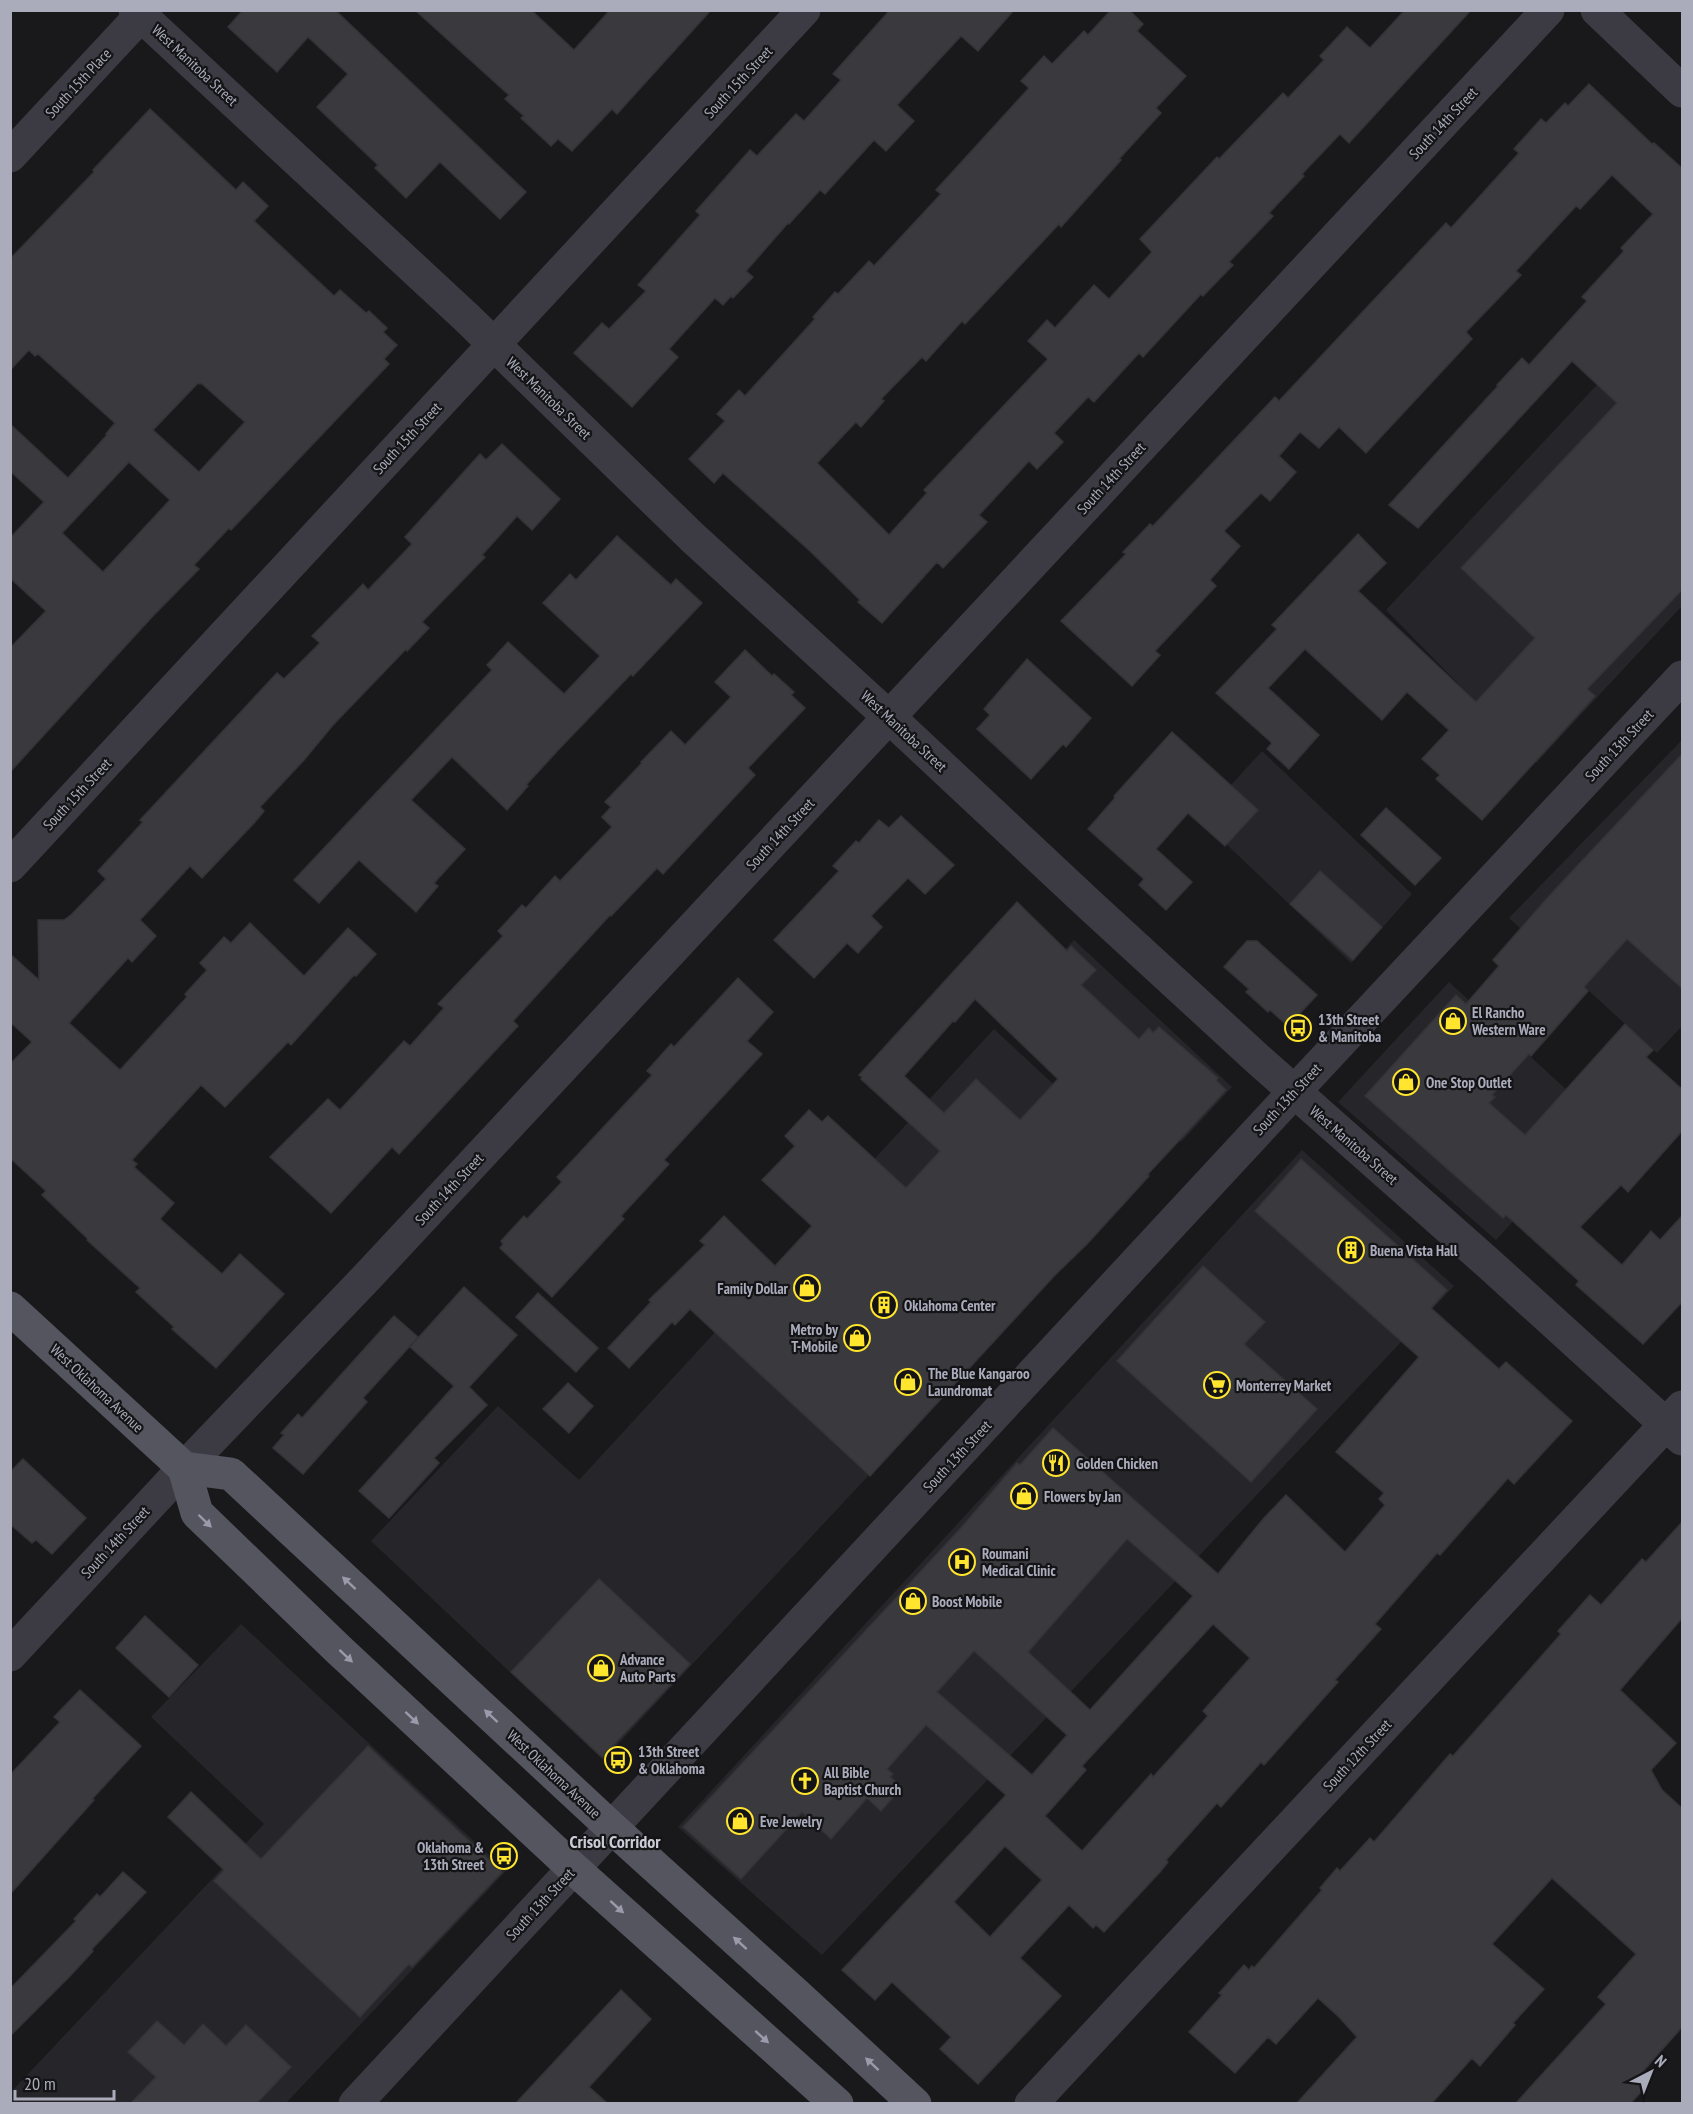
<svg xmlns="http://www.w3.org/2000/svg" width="1693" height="2114" font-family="'PT Sans Narrow',sans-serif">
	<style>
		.built { fill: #262529 }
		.building { fill: #3a393d; stroke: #343338; stroke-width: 1.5; fill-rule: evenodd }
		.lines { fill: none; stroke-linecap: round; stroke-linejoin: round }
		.minor { stroke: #3c3b43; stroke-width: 33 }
		.major { stroke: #555560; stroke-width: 33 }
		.oneway { fill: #999baa }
		.labels { text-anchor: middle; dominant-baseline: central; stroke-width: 4.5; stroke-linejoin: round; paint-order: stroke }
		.street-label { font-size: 15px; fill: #aaacbc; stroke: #141416 }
		.poi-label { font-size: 15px; font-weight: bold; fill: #aaacbc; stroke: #141416; text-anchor: start }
		.quarter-label { font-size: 18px; font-weight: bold; fill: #ccccd8; stroke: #141416 }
	</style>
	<rect width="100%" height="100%" fill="#19191b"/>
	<g class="built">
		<polygon points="1682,294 1682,606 1536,763 1386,610"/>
		<polygon points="1682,740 1682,1026 1657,1053 1509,918"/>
		<polygon points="1262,751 1412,894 1351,963 1200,819"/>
		<polygon points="1074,940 1232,1087 1181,1142 1027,992"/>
		<polygon points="1449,982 1603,1123 1496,1240 1338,1102"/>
		<polygon points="994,1029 1150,1174 603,1760 371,1541 498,1406 579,1480"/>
		<polygon points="1302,1150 1454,1286 822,1955 678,1827"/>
		<polygon points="241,1624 506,1871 286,2103 11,2104 10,2093 264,1824 151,1717"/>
	</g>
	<g class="building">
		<polygon points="243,10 335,10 526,192 500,219 440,162 406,198 375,168 378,165 317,107 348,74 308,37 277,72 228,27"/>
		<polygon points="415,10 531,10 574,50 610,10 711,10 617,114 612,109 572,151 558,139 551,146 521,118 524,116 505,99 509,95"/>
		<polygon points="890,10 1014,10 978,51 961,36 897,105 914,121 886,151 874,140 825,194 820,190 789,224 788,223 746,271 753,277 733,298 731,296 723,305 715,298 669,349 678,357 632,407 574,353 602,323 609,329 646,291 638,285 700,215 696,211 750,150 757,156 796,114 804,121 841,80 833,74"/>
		<polygon points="1111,10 1129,10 1143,24 1137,31 1186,76 1156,108 1161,113 1119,159 1121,160 1061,227 1059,224 965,324 962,321 926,361 922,357 881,399 884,401 861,427 856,422 817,463 889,535 927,493 924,490 1048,359 1028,341 1047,320 1055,328 1094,285 1109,299 1152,252 1140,239 1217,157 1219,159 1283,93 1288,98 1324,60 1320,56 1347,27 1370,48 1405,10 1471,10 1349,143 1340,134 1302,174 1304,176 1269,213 1273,216 1229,262 1233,265 1203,296 1201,294 1143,357 1139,353 1094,402 1088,397 1054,433 1063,442 1037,469 1029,461 979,515 987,522 943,568 937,562 882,623 858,602 860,600 810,551 723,473 714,483 689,459 725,421 717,414 739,390 745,396 815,319 813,317 835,292 838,294 869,261 874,266 941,194 936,190 1029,88 1021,81 1044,56 1052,64 1084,31 1088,35"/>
		<polygon points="1589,84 1652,144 1654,143 1683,169 1683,589 1587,689 1595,696 1482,820 1436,779 1440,775 1422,759 1449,730 1407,692 1382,720 1305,649 1268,688 1319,735 1289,769 1267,749 1272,743 1216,693 1277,629 1272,625 1358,534 1386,563 1358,591 1476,702 1535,638 1461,568 1617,403 1572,361 1418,528 1389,505 1498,386 1497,385 1522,358 1529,365 1587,301 1582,297 1624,251 1621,248 1653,214 1612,175 1580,209 1576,206 1516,271 1521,275 1466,332 1472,339 1366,453 1339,427 1319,448 1300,432 1279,456 1296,472 1270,501 1261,493 1224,531 1240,546 1210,580 1216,586 1155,651 1160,655 1132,686 1061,621 1126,554 1123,552 1150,524 1153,526 1275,397 1279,401 1446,223 1451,228 1519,153 1514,149 1541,119 1546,123 1565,103 1568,106"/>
		<path d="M150,109l86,81 7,-8 25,24 -14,15 80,75 6,-6 26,23 3,-2 18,17 -4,4 14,13 -13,14 5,5 -158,166 -2,-2 -35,37 5,4 -48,49 -141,154v-124l36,-37 -36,-33v-40l34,-36 -34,-31v-47l58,54 39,-43 -1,-1 9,-11 -77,-69 -3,2 -6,-6 -19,20v-111l84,-87 -1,-2zM198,383l2,1 1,-1 44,39 -46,50 -46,-42zM129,462l41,38 -67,72 -41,-39z"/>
		<polygon points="502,444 560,499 532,530 517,516 482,555 485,557 422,622 429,628 407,651 406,649 333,725 304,760 260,807 264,811 255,822 202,878 190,866 140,920 156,936 132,962 128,958 69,1023 120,1070 187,997 185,994 207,970 200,963 224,937 231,943 250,923 304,976 348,928 376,954 356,976 354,975 291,1045 288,1042 225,1107 201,1085 132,1160 137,1164 134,1167 174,1203 160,1219 222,1274 240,1254 284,1294 216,1368 172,1329 174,1327 136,1292 140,1288 87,1240 88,1239 42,1195 46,1191 10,1158 10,1064 32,1042 10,1022 10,954 39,980 38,920 64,920 71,915 106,879 98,871 143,822 140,820 277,673 284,679 320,643 312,636 363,584 368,590 412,544 405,537 480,454 486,460"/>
		<polygon points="617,536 671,585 676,579 702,603 633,676 631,674 560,748 526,785 528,786 507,810 452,757 411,800 465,849 434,883 438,886 416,912 359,860 319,903 294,880 492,670 487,665 508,642 564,694 600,656 543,603 570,574 576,580"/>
		<polygon points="745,650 772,676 774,674 794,692 791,695 805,708 748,768 755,775 663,874 657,868 611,916 610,915 513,1021 518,1026 399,1154 392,1147 331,1213 270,1157 328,1099 340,1110 404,1041 410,1046 444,1008 438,1004 503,936 498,931 522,905 526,908 555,876 560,881 612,827 602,817 611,807 605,802 642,763 641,762 671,731 685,745 731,697 715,682"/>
		<polygon points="1027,659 1091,718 1066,747 1063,744 1031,779 977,729 990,715 984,709"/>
		<polygon points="1172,732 1258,810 1225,846 1188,813 1156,849 1192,882 1166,910 1139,885 1144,879 1088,829 1115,798 1114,796"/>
		<polygon points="1683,753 1683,989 1627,939 1584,987 1588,991 1531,1056 1529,1054 1492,1095 1495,1097 1489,1103 1525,1135 1625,1024 1653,1050 1646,1057 1683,1090 1683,1130 1628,1192 1621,1185 1580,1227 1622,1265 1651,1231 1660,1240 1683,1215 1683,1301 1643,1344 1576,1285 1579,1281 1506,1215 1503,1218 1365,1096 1456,995 1466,1004 1499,966 1493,960 1549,896"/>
		<polygon points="1386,808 1441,858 1415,885 1361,835"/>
		<polygon points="901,816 954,865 925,894 908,878 871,916 882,927 858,953 847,943 814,978 774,940 839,871 833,866 856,841 859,843 879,820 889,828"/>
		<polygon points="1320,871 1382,927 1353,960 1290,904"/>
		<path d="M1017,902l50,49 4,-5 25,24 -15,15 58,54 10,-11 4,5 6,-6 59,51 -2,2 10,10 -79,85 2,1 -62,68 -32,31 -185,201 -180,-167 -15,16 -3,-3 -43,46 -21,-20 43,-46 -2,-2 56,-55 -5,-4 24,-25 51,50 37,-40 -50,-46 33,-34 -10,-10 24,-26 13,12 6,-6 78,72 34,-37 -79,-72 1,-2 -3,-2zM975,999l83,80 -38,41 -44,-41 -32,34 -40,-37 49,-55 2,1z"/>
		<polygon points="1247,941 1257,941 1317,995 1288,1026 1270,1010 1268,1012 1246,992 1249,989 1224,967"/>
		<polygon points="738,978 773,1012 747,1041 762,1054 664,1160 669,1164 621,1216 624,1219 552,1297 500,1248 503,1244 501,1241 524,1216 527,1219 562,1182 557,1177 652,1075 647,1071 671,1044 674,1047"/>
		<path d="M1301,1159l146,131 -16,18 68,61 7,-7 66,59 -58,63 -6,-6 -68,77 -3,-2 -62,71 6,5 -46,51 3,2 -74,83 -3,-3 -40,45 -4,-4 -51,57 2,2 -8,10 -56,60 -8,-7 -3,3 -24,-23 -49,53 41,38 -83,88 -38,-35 11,-12 -59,-55 -17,18 -33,-30 164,-175 -80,-70 -39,44 6,5 -3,3 12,10 -21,24 -14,-13 -36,41 -29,-27 -61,67 -58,-52 277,-298 57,-66 3,2 33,-37 165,146 46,-56 22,-23 59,57 40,-47 -6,-6 5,-6 -48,-41 83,-95 -164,-146zM1127,1539l66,57 -103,114 -62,-58zM1213,1624l37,34 -47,53 5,5 -55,61 -2,-3 -69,77 -37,-35 41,-46 -4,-4zM974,1651l93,84 -35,40 -95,-83zM1005,1846l37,34 -52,57 -36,-35z"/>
		<polygon points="1203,1266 1265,1322 1244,1344 1317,1409 1251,1482 1117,1361"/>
		<polygon points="464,1287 517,1335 469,1387 487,1405 434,1458 439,1463 389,1518 359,1491 454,1386 410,1347"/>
		<polygon points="538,1293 598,1348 576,1372 516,1317"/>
		<polygon points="394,1316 418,1337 363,1398 367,1402 303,1474 273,1448 284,1435 281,1433 298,1414 302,1418"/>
		<polygon points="568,1383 593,1406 569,1433 543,1409"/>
		<polygon points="23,1459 86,1518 52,1554 36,1540 32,1543 10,1524 10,1472"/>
		<polygon points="1683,1521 1683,1617 1620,1690 1676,1743 1651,1770 1662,1790 1683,1809 1683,2026 1638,2077 1647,2085 1631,2103 1516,2103 1606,2004 1598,1997 1636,1954 1552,1878 1492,1944 1544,1989 1513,2023 1515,2025 1480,2066 1472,2058 1432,2103 1297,2103 1357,2037 1339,2017 1318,1998 1276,2044 1268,2037 1235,2073 1189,2032 1222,1995 1219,1993 1244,1965 1249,1970 1252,1966 1254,1968 1322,1890 1320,1888 1337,1868 1340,1871 1370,1838 1374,1842 1450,1754 1453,1756 1561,1634 1558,1631 1590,1595 1601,1605 1642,1559 1646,1562"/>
		<polygon points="599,1579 690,1664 602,1757 511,1672"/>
		<polygon points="145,1616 198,1665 169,1697 116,1648"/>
		<polygon points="80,1690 141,1746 92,1799 94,1800 10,1894 10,1775 60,1722 54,1717"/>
		<polygon points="368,1746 502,1872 412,1967 409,1964 360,2017 214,1881 224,1870 168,1817 191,1792 261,1859"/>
		<polygon points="123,1872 146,1892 92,1949 93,1951 71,1975 10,2036 10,1989 76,1921 74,1919 97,1894 100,1897"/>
		<polygon points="621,1990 651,2019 589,2087 607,2103 516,2103"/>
		<polygon points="157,2021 184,2045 203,2024 226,2046 246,2025 291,2067 257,2103 131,2103 156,2077 128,2052"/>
	</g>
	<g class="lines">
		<g class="minor">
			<polyline points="135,10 467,318 692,537 889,717 1091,906 1261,1062 1487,1262 1682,1439"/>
			<polyline points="1597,10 1682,91"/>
			<polyline points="10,156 146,10"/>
			<polyline points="10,866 804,10"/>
			<polyline points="10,1655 184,1468 368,1276 1548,10"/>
			<polyline points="355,2104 1294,1092 1682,677"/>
			<polyline points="1031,2104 1682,1407"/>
		</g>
		<g class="major">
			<polyline points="10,1308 184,1468 231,1474 611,1827 797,1995 915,2104"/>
			<polyline points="184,1468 197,1513 338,1649 573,1868 837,2104"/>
		</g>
	</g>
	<defs><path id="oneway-solid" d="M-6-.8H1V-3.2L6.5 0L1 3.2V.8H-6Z" transform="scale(1.5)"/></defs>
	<g class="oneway">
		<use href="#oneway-solid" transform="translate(205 1521) rotate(44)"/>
		<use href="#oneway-solid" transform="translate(349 1583) rotate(-137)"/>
		<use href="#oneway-solid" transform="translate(346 1656) rotate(43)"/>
		<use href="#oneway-solid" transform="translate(491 1716) rotate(-137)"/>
		<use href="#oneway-solid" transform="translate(412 1718) rotate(43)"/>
		<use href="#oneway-solid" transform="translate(617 1907) rotate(42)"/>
		<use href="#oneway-solid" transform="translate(740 1943) rotate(-138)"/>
		<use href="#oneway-solid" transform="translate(762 2037) rotate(42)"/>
		<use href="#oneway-solid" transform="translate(872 2064) rotate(-137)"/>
	</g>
	<defs>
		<symbol id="shop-ring" viewBox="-11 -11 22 22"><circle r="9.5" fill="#141416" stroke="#ffe52d" stroke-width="1.5"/><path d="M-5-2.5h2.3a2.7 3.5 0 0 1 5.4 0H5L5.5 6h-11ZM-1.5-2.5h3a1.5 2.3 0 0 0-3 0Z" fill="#ffe52d"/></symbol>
		<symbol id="bus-ring" viewBox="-11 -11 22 22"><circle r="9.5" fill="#141416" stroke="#ffe52d" stroke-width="1.5"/><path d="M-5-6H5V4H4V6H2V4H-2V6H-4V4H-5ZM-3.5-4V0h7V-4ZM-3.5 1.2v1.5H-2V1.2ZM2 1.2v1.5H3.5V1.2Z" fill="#ffe52d"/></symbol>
		<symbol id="building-ring" viewBox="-11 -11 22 22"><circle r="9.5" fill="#141416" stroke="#ffe52d" stroke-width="1.5"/><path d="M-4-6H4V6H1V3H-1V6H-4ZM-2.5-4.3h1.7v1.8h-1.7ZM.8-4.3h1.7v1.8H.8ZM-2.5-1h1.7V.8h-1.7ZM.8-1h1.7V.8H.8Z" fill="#ffe52d"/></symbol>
		<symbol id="supermarket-ring" viewBox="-11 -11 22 22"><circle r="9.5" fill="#141416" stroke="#ffe52d" stroke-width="1.5"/><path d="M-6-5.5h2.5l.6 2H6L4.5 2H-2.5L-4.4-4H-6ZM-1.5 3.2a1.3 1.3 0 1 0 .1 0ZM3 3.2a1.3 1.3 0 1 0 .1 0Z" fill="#ffe52d"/></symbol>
		<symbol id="restaurant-ring" viewBox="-11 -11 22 22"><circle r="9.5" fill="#141416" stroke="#ffe52d" stroke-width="1.5"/><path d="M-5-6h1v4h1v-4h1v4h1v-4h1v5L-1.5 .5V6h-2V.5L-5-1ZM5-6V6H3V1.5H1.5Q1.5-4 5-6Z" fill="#ffe52d"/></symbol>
		<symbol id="hospital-ring" viewBox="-11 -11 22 22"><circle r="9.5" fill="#141416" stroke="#ffe52d" stroke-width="1.5"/><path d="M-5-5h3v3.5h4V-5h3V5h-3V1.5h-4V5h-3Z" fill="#ffe52d"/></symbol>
		<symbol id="church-ring" viewBox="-11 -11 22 22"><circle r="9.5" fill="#141416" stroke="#ffe52d" stroke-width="1.5"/><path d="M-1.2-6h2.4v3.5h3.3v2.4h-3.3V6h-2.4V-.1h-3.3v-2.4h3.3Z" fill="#ffe52d"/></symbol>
	</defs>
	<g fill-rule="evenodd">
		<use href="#shop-ring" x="1438" y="1006" width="30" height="30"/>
		<use href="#bus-ring" x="1283" y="1013" width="30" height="30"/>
		<use href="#shop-ring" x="1391" y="1067" width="30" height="30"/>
		<use href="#building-ring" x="1336" y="1235" width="30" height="30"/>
		<use href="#shop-ring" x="792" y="1273" width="30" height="30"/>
		<use href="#building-ring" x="869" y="1290" width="30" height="30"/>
		<use href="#shop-ring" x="842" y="1323" width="30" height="30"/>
		<use href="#shop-ring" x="893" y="1367" width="30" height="30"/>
		<use href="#supermarket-ring" x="1202" y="1370" width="30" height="30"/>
		<use href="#restaurant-ring" x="1041" y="1448" width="30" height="30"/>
		<use href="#shop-ring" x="1009" y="1481" width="30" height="30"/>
		<use href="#hospital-ring" x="947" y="1547" width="30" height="30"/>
		<use href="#shop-ring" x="898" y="1586" width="30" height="30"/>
		<use href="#shop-ring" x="586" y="1653" width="30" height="30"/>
		<use href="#bus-ring" x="603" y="1745" width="30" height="30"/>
		<use href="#church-ring" x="790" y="1766" width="30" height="30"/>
		<use href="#shop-ring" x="725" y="1806" width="30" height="30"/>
		<use href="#bus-ring" x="489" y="1841" width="30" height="30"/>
	</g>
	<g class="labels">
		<g class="street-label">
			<text transform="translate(195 65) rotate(43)">West Manitoba Street</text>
			<text transform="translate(738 82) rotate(-47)">South 15th Street</text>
			<text transform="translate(78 83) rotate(-47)">South 15th Place</text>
			<text transform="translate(1443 123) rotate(-47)">South 14th Street</text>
			<text transform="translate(549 398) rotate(44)">West Manitoba Street</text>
			<text transform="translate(407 438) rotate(-47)">South 15th Street</text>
			<text transform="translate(1111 478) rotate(-47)">South 14th Street</text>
			<text transform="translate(904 731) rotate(43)">West Manitoba Street</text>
			<text transform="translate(1619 745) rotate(-47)">South 13th Street</text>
			<text transform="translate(77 794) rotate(-47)">South 15th Street</text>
			<text transform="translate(780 834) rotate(-47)">South 14th Street</text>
			<text transform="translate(1287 1099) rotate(-47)">South 13th Street</text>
			<text transform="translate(1354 1145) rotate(41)">West Manitoba Street</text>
			<text transform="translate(449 1189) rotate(-47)">South 14th Street</text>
			<text transform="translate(97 1388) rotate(43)">West Oklahoma Avenue</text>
			<text transform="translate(957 1456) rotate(-47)">South 13th Street</text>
			<text transform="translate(115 1542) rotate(-47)">South 14th Street</text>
			<text transform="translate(1357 1755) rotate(-47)">South 12th Street</text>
			<text transform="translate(554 1774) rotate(43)">West Oklahoma Avenue</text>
			<text transform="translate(540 1904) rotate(-47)">South 13th Street</text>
		</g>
		<g class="poi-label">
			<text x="1472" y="1012">El Rancho<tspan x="1472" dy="17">Western Ware</tspan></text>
			<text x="1318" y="1019">13th Street<tspan x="1318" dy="17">&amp; Manitoba</tspan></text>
			<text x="1426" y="1082">One Stop Outlet</text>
			<text x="1370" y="1250">Buena Vista Hall</text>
			<text x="788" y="1288" text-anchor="end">Family Dollar</text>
			<text x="904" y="1305">Oklahoma Center</text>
			<text x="838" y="1329" text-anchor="end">Metro by<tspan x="838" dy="17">T-Mobile</tspan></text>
			<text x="928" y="1373">The Blue Kangaroo<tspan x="928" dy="17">Laundromat</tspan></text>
			<text x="1236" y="1385">Monterrey Market</text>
			<text x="1076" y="1463">Golden Chicken</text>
			<text x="1044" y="1496">Flowers by Jan</text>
			<text x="982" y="1553">Roumani<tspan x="982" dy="17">Medical Clinic</tspan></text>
			<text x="932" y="1601">Boost Mobile</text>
			<text x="620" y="1659">Advance<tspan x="620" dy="17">Auto Parts</tspan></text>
			<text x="638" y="1751">13th Street<tspan x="638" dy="17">&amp; Oklahoma</tspan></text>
			<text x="824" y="1772">All Bible<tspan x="824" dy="17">Baptist Church</tspan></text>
			<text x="760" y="1821">Eve Jewelry</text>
			<text x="484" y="1847" text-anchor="end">Oklahoma &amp;<tspan x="484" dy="17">13th Street</tspan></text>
		</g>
		<g class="quarter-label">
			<text x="615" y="1841">Crisol Corridor</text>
		</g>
	</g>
	<rect width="1693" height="2114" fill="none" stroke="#aaacbc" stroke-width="24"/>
	<g transform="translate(1651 2072) rotate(42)" stroke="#141416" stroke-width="4.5" paint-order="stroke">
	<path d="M0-4.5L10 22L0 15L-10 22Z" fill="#aaacbc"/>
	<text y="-9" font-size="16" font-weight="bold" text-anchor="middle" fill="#aaacbc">N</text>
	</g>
	<path d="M15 2090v9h99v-9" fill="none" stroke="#aaacbc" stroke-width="3"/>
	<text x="24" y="2090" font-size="18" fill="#aaacbc" stroke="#141416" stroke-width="4.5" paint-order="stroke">20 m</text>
</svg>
